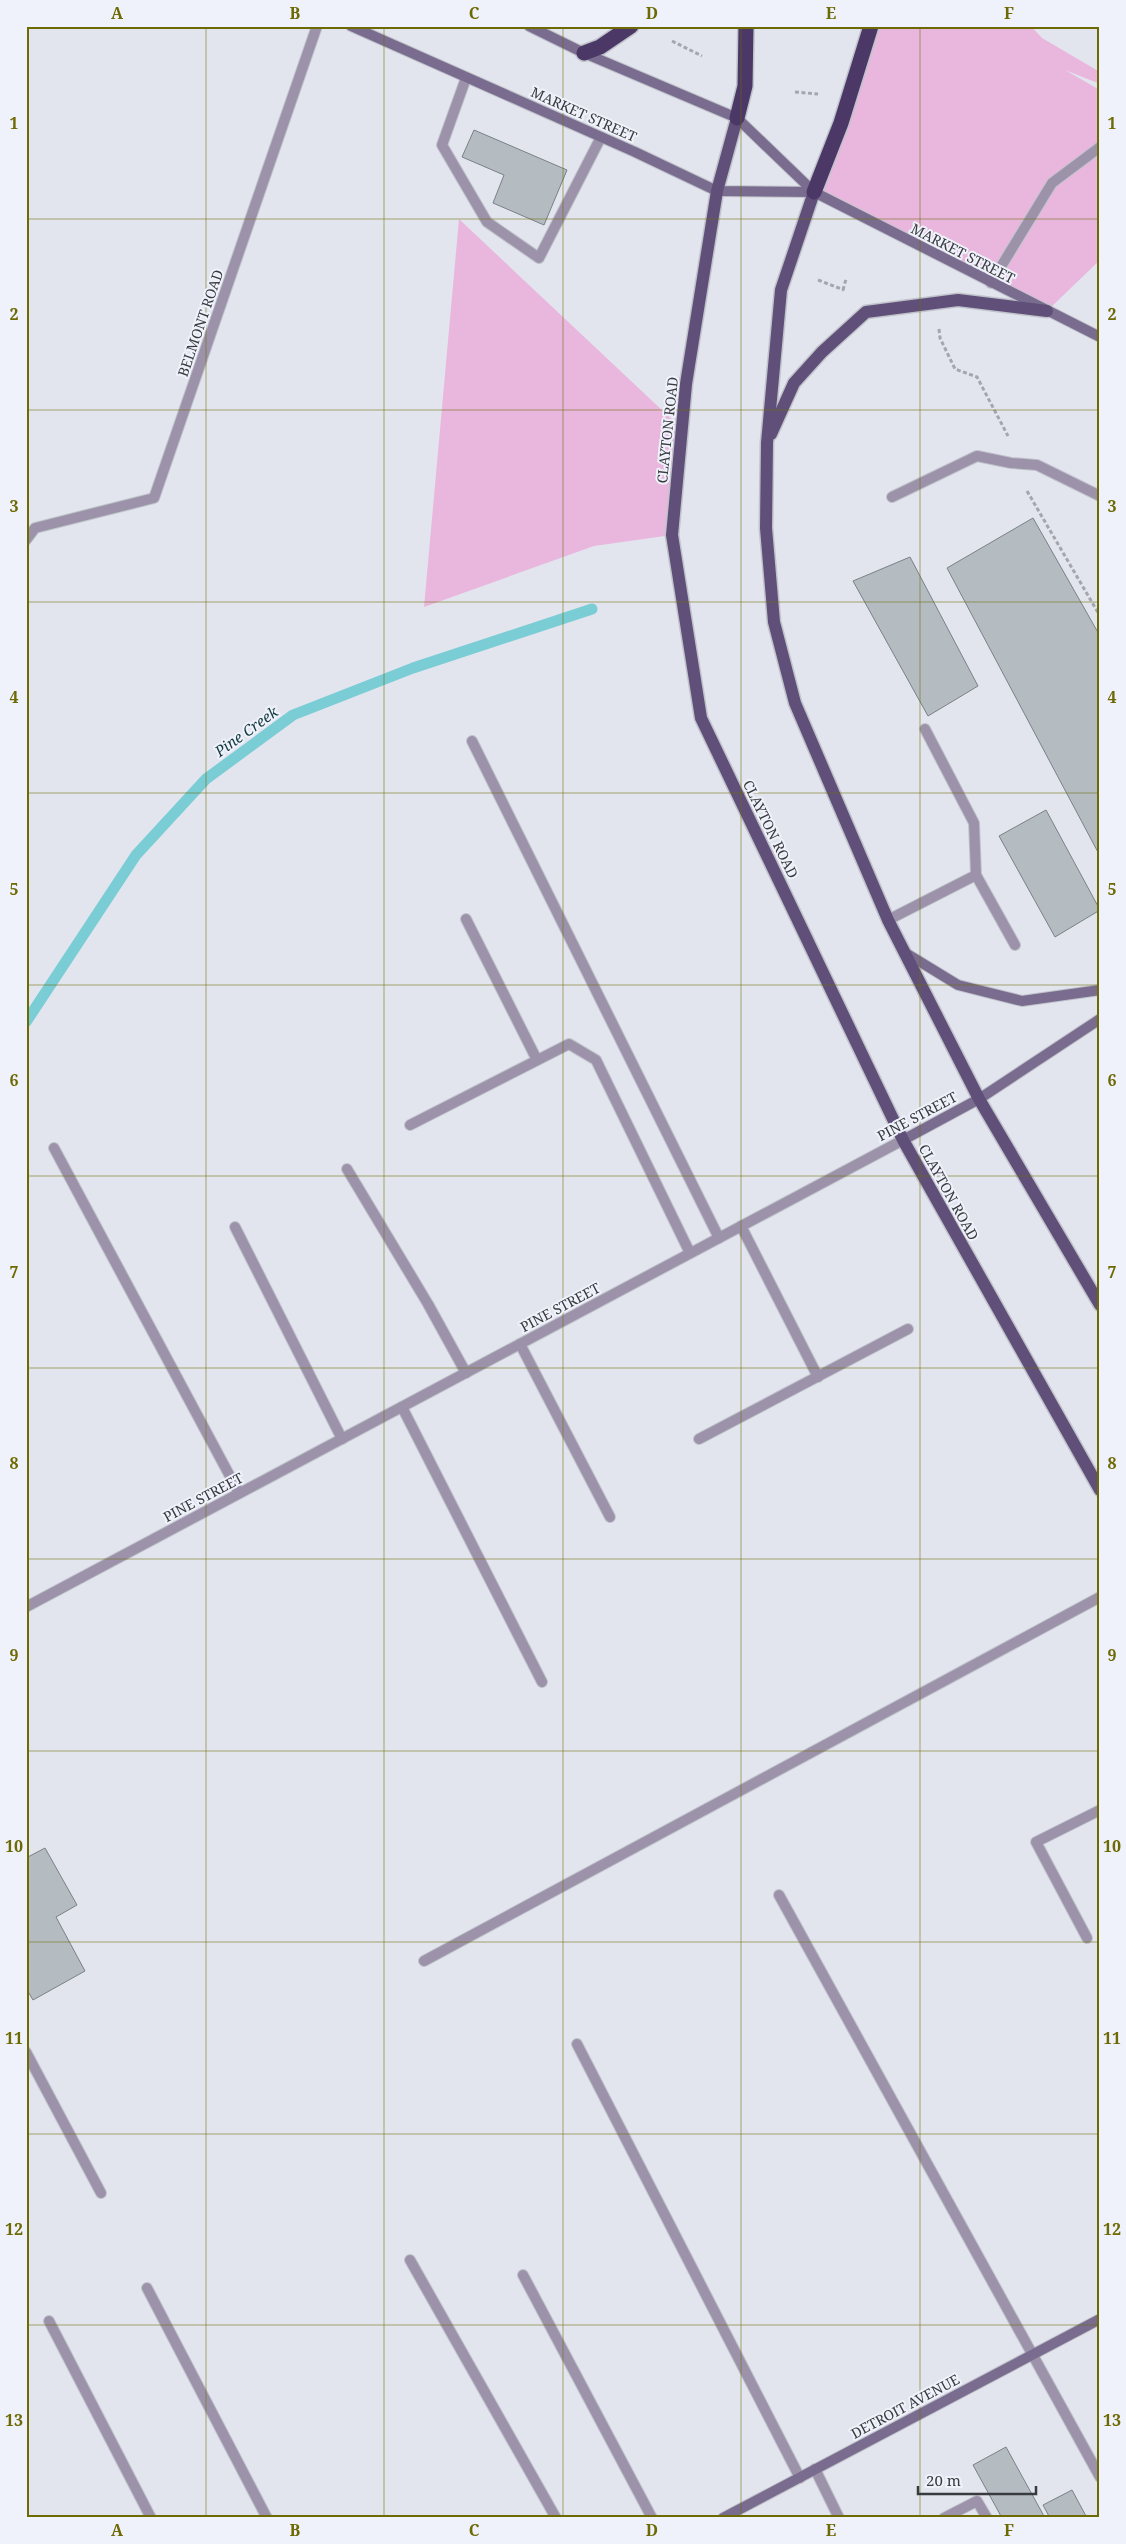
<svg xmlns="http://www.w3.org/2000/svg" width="1126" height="2544" font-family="'Noto Serif',serif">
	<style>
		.green { fill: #e9b7dd }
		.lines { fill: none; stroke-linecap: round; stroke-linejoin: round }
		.stream { stroke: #7bcdd5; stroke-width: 11 }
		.building { fill: #b4bcc2; stroke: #798186 }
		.lane-casing { stroke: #c0c3cb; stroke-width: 12 }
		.street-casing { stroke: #c0c3cb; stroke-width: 12 }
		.secondary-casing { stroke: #c0c3cb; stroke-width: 12 }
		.primary-casing { stroke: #c0c3cb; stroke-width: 15 }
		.highway-casing { stroke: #c0c3cb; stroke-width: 18 }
		.path { stroke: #a4a6ae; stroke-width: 3; stroke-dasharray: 4 2.5; stroke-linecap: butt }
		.lane { stroke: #9c93ab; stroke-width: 10 }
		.street { stroke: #9c93ab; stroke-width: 10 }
		.secondary { stroke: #796c8e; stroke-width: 10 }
		.primary { stroke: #605079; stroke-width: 12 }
		.highway { stroke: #4b3867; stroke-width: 15 }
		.grid { fill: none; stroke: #6d6903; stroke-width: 1; stroke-opacity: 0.55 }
		.labels { text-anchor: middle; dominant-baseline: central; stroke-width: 4; stroke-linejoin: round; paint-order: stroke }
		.street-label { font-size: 14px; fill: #3a3b3f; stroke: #eff2fb }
		.water-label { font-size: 15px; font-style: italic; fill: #133b3f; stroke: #eff2fb }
		.neatline { fill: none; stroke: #6d6903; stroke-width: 2 }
		.grid-label { font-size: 16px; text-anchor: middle; font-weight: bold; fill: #6d6903 }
	</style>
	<rect width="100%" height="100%" fill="#e2e5ee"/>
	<g class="green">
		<polygon points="871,26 1031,26 1042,38 1100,72 1100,84 1065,70 1100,90 1100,260 1047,311 814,192"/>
		<polygon points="459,219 681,428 672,535 594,546 424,607"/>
	</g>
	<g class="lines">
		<polyline class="stream" points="26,1022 136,855 206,779 293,715 413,668 592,609"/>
	</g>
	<g class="building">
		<polygon points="474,130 567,170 544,225 493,203 504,175 462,157"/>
		<polygon points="1033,518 1100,636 1100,856 947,568"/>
		<polygon points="910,557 978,686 928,716 853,581"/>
		<polygon points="1046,810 1100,910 1055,937 999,836"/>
		<polygon points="45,1848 77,1905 56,1917 85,1971 33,2000 26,1988 26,1858"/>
		<polygon points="1006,2447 1045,2518 1002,2518 973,2465"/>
		<polygon points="1072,2490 1087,2518 1050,2518 1043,2505"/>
	</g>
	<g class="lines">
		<defs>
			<g id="lane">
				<polyline points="466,78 442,145 487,222 539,258 601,137"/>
				<polyline points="991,283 1052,183 1100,147"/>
				<polyline points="892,497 977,456 1011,463 1037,465 1100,496"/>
				<polyline points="925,729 974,823 976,875 1015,945"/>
				<polyline points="472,741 719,1238"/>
				<polyline points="466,919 537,1060"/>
				<polyline points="888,920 976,875"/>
				<polyline points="410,1125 569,1044 596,1060 690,1253"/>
				<polyline points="54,1148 239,1493"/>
				<polyline points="347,1169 428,1304 466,1373"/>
				<polyline points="741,1226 818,1377"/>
				<polyline points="235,1227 342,1439"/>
				<polyline points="520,1344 610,1517"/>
				<polyline points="402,1407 542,1682"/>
				<polyline points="699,1439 908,1329"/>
				<polyline points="779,1895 1100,2477"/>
				<polyline points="1087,1938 1036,1842 1100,1810"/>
				<polyline points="424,1961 1100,1597"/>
				<polyline points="577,2044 800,2478"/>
				<polyline points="26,2052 101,2193"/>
				<polyline points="410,2260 556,2518"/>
				<polyline points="523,2275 652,2518"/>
				<polyline points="147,2288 267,2518"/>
				<polyline points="49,2321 151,2518"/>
				<polyline points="815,2469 839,2518"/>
				<polyline points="944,2518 977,2501 987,2518"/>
			</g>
			<g id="street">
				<polyline points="26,540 35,528 154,498 317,26"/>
				<polyline points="26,1607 903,1140"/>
			</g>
			<g id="secondary">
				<polyline points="351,26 635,152 717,191 814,192"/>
				<polyline points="529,26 584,53 737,118 814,192 1100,337"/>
				<polyline points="904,952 958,985 1022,1001 1100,990"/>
				<polyline points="903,1140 979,1099 1100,1019"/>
				<polyline points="723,2518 1100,2319"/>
			</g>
			<g id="primary">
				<polyline points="737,118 717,191 686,384 672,535 701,718 903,1140 1100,1490"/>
				<polyline points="814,192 781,290 767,443 766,528 774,622 795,703 888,920 979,1099 1100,1305"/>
				<polyline points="771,434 794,383 822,352 866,312 958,300 1047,311"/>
			</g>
			<g id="highway">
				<polyline points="584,53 600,47 631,26"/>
				<polyline points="737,118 745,86 746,26"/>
				<polyline points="814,192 841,123 871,26"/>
			</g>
		</defs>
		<use href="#lane" class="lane-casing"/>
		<use href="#street" class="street-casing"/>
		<use href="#secondary" class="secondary-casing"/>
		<use href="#primary" class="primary-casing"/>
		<use href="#highway" class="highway-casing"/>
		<g class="path">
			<polyline points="672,41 702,56"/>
			<polyline points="795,92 818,94"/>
			<polyline points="818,280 844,290"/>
			<polyline points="843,290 846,279"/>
			<polyline points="939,329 940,338 955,369 977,377 1008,436"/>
			<polyline points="1027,491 1100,616"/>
		</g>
		<use href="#lane" class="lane"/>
		<use href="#street" class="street"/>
		<use href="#secondary" class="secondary"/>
		<use href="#primary" class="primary"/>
		<use href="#highway" class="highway"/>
	</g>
	<path class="grid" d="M206,26v2492M384,26v2492M563,26v2492M741,26v2492M920,26v2492M26,219h1074M26,410h1074M26,602h1074M26,793h1074M26,985h1074M26,1176h1074M26,1368h1074M26,1559h1074M26,1751h1074M26,1942h1074M26,2134h1074M26,2325h1074"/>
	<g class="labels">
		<g class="street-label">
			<text transform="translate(584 114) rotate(24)">MARKET STREET</text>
			<text transform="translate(963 253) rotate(27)">MARKET STREET</text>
			<text transform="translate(200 323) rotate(-71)">BELMONT ROAD</text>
			<text transform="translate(667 430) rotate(-84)">CLAYTON ROAD</text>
			<text transform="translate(771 829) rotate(64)">CLAYTON ROAD</text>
			<text transform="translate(917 1116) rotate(-28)">PINE STREET</text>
			<text transform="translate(949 1192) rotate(61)">CLAYTON ROAD</text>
			<text transform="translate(560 1307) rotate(-28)">PINE STREET</text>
			<text transform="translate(203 1497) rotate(-28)">PINE STREET</text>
			<text transform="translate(905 2406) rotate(-28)">DETROIT AVENUE</text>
		</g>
		<g class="water-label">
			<text transform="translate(246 731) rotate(-36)">Pine Creek</text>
		</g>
	</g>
	<rect width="1126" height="2544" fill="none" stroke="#eff2fb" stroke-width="55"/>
	<path d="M918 2486v8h118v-8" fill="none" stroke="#3a3b3f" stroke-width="2.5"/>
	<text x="926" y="2486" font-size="15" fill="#3a3b3f" stroke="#eff2fb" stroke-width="4" paint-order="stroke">20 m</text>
	<rect x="28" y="28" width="1070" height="2488" class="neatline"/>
	<g class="grid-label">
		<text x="117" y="19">A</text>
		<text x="295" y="19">B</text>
		<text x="474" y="19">C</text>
		<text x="652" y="19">D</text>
		<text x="831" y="19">E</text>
		<text x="1009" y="19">F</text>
		<text x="14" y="129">1</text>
		<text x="1112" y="129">1</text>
		<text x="14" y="320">2</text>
		<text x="1112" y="320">2</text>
		<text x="14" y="512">3</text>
		<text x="1112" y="512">3</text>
		<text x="14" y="703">4</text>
		<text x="1112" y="703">4</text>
		<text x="14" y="895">5</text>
		<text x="1112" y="895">5</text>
		<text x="14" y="1086">6</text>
		<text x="1112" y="1086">6</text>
		<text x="14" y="1278">7</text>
		<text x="1112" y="1278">7</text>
		<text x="14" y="1469">8</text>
		<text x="1112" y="1469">8</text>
		<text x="14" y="1661">9</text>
		<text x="1112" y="1661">9</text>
		<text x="14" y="1852">10</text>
		<text x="1112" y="1852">10</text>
		<text x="14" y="2044">11</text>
		<text x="1112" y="2044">11</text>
		<text x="14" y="2235">12</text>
		<text x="1112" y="2235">12</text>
		<text x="14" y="2426">13</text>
		<text x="1112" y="2426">13</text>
		<text x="117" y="2536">A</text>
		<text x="295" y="2536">B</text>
		<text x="474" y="2536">C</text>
		<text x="652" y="2536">D</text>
		<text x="831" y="2536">E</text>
		<text x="1009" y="2536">F</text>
	</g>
</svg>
